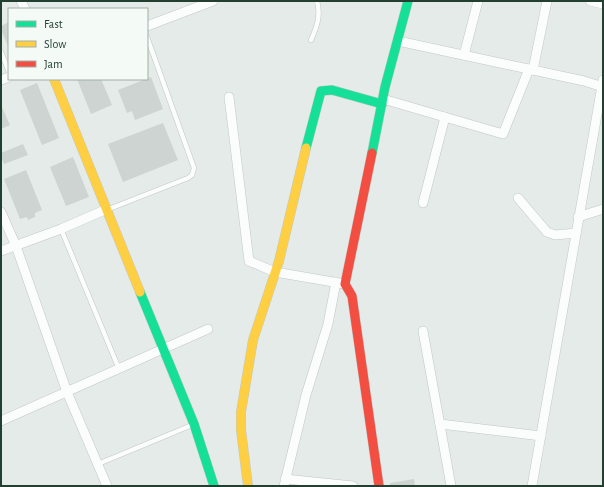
<svg xmlns="http://www.w3.org/2000/svg" width="604" height="487" font-family="'Alegreya Sans',sans-serif">
	<style>
		.building { fill: #ced4d1 }
		.lines { fill: none; stroke-linecap: round; stroke-linejoin: round }
		.lane-casing { stroke: #c2c8c5; stroke-width: 5.5 }
		.street-casing { stroke: #c2c8c5; stroke-width: 10 }
		.fast-casing { stroke: #c1c8c5; stroke-width: 10 }
		.slow-casing { stroke: #c1c8c5; stroke-width: 10 }
		.jam-casing { stroke: #c1c8c5; stroke-width: 10 }
		.lane { stroke: #fbfcfc; stroke-width: 4.5 }
		.street { stroke: #fbfcfc; stroke-width: 9 }
		.fast { stroke: #16e098; stroke-width: 9 }
		.slow { stroke: #ffcf43; stroke-width: 9 }
		.jam { stroke: #f24e42; stroke-width: 9 }
	</style>
	<rect width="100%" height="100%" fill="#e5ebe8"/>
	<g class="building">
		<polygon points="9,22 9,48 1,30 1,26"/>
		<polygon points="151,77 163,109 135,120 132,111 127,113 118,90"/>
		<polygon points="77,79 101,79 112,105 91,114"/>
		<polygon points="37,83 59,138 42,145 20,90"/>
		<polygon points="1,105 10,125 1,129"/>
		<polygon points="163,123 178,160 123,182 108,144"/>
		<polygon points="23,144 28,155 4,164 1,157 1,153"/>
		<polygon points="73,157 89,197 66,206 50,167"/>
		<polygon points="26,170 42,210 35,213 35,217 28,220 27,217 20,219 4,179"/>
		<polygon points="414,479 415,486 390,486 390,483"/>
	</g>
	<g class="lines">
		<defs>
			<g id="lane">
				<path d="M311,40c6,-13 10,-25 6,-39"/>
				<polyline points="1,52 9,72"/>
				<polyline points="109,209 188,178 192,175 194,168 147,37"/>
				<polyline points="61,229 119,369"/>
				<polyline points="98,464 192,425"/>
			</g>
			<g id="street">
				<polyline points="21,1 25,9"/>
				<polyline points="590,1 603,4"/>
				<polyline points="147,26 213,1"/>
				<polyline points="398,41 584,81 603,87"/>
				<polyline points="464,55 478,1"/>
				<polyline points="533,70 547,1"/>
				<polyline points="1,80 9,77"/>
				<polyline points="229,97 249,261 275,272 345,284"/>
				<polyline points="383,99 503,134 529,69"/>
				<polyline points="518,198 547,232 555,235 576,233"/>
				<polyline points="423,203 445,117"/>
				<polyline points="1,212 16,246 67,392 107,486"/>
				<polyline points="578,217 603,209"/>
				<polyline points="1,251 61,229 107,209"/>
				<polyline points="423,331 451,486"/>
				<polyline points="1,421 208,329"/>
				<polyline points="440,424 541,436"/>
				<polyline points="285,479 353,486"/>
				<polyline points="284,486 306,395 328,324 336,282"/>
				<polyline points="532,486 603,80"/>
			</g>
			<g id="fast">
				<polyline points="306,148 321,91 332,90 382,104"/>
				<polyline points="372,153 385,87 408,1"/>
				<polyline points="140,292 194,424 214,486"/>
			</g>
			<g id="slow">
				<polyline points="54,79 140,292"/>
				<polyline points="248,486 241,430 241,412 253,340 279,261 306,148"/>
			</g>
			<polyline id="jam" points="372,153 345,284 352,296 379,486"/>
		</defs>
		<use href="#lane" class="lane-casing"/>
		<use href="#street" class="street-casing"/>
		<use href="#fast" class="fast-casing"/>
		<use href="#slow" class="slow-casing"/>
		<use href="#jam" class="jam-casing"/>
		<use href="#lane" class="lane"/>
		<use href="#street" class="street"/>
		<use href="#fast" class="fast"/>
		<use href="#slow" class="slow"/>
		<use href="#jam" class="jam"/>
	</g>
	<rect width="604" height="487" fill="none" stroke="#223f32" stroke-width="4"/>
	<rect x="8" y="8" width="140" height="72" fill="#f4faf6" stroke="#a0afa8"/>
	<rect x="16" y="21" width="20" height="6" fill="#16e098" stroke="#a0afa8"/>
	<text x="44" y="28" font-size="12" fill="#223f32">Fast</text>
	<rect x="16" y="41" width="20" height="6" fill="#ffcf43" stroke="#a0afa8"/>
	<text x="44" y="48" font-size="12" fill="#223f32">Slow</text>
	<rect x="16" y="61" width="20" height="6" fill="#f24e42" stroke="#a0afa8"/>
	<text x="44" y="68" font-size="12" fill="#223f32">Jam</text>
</svg>
